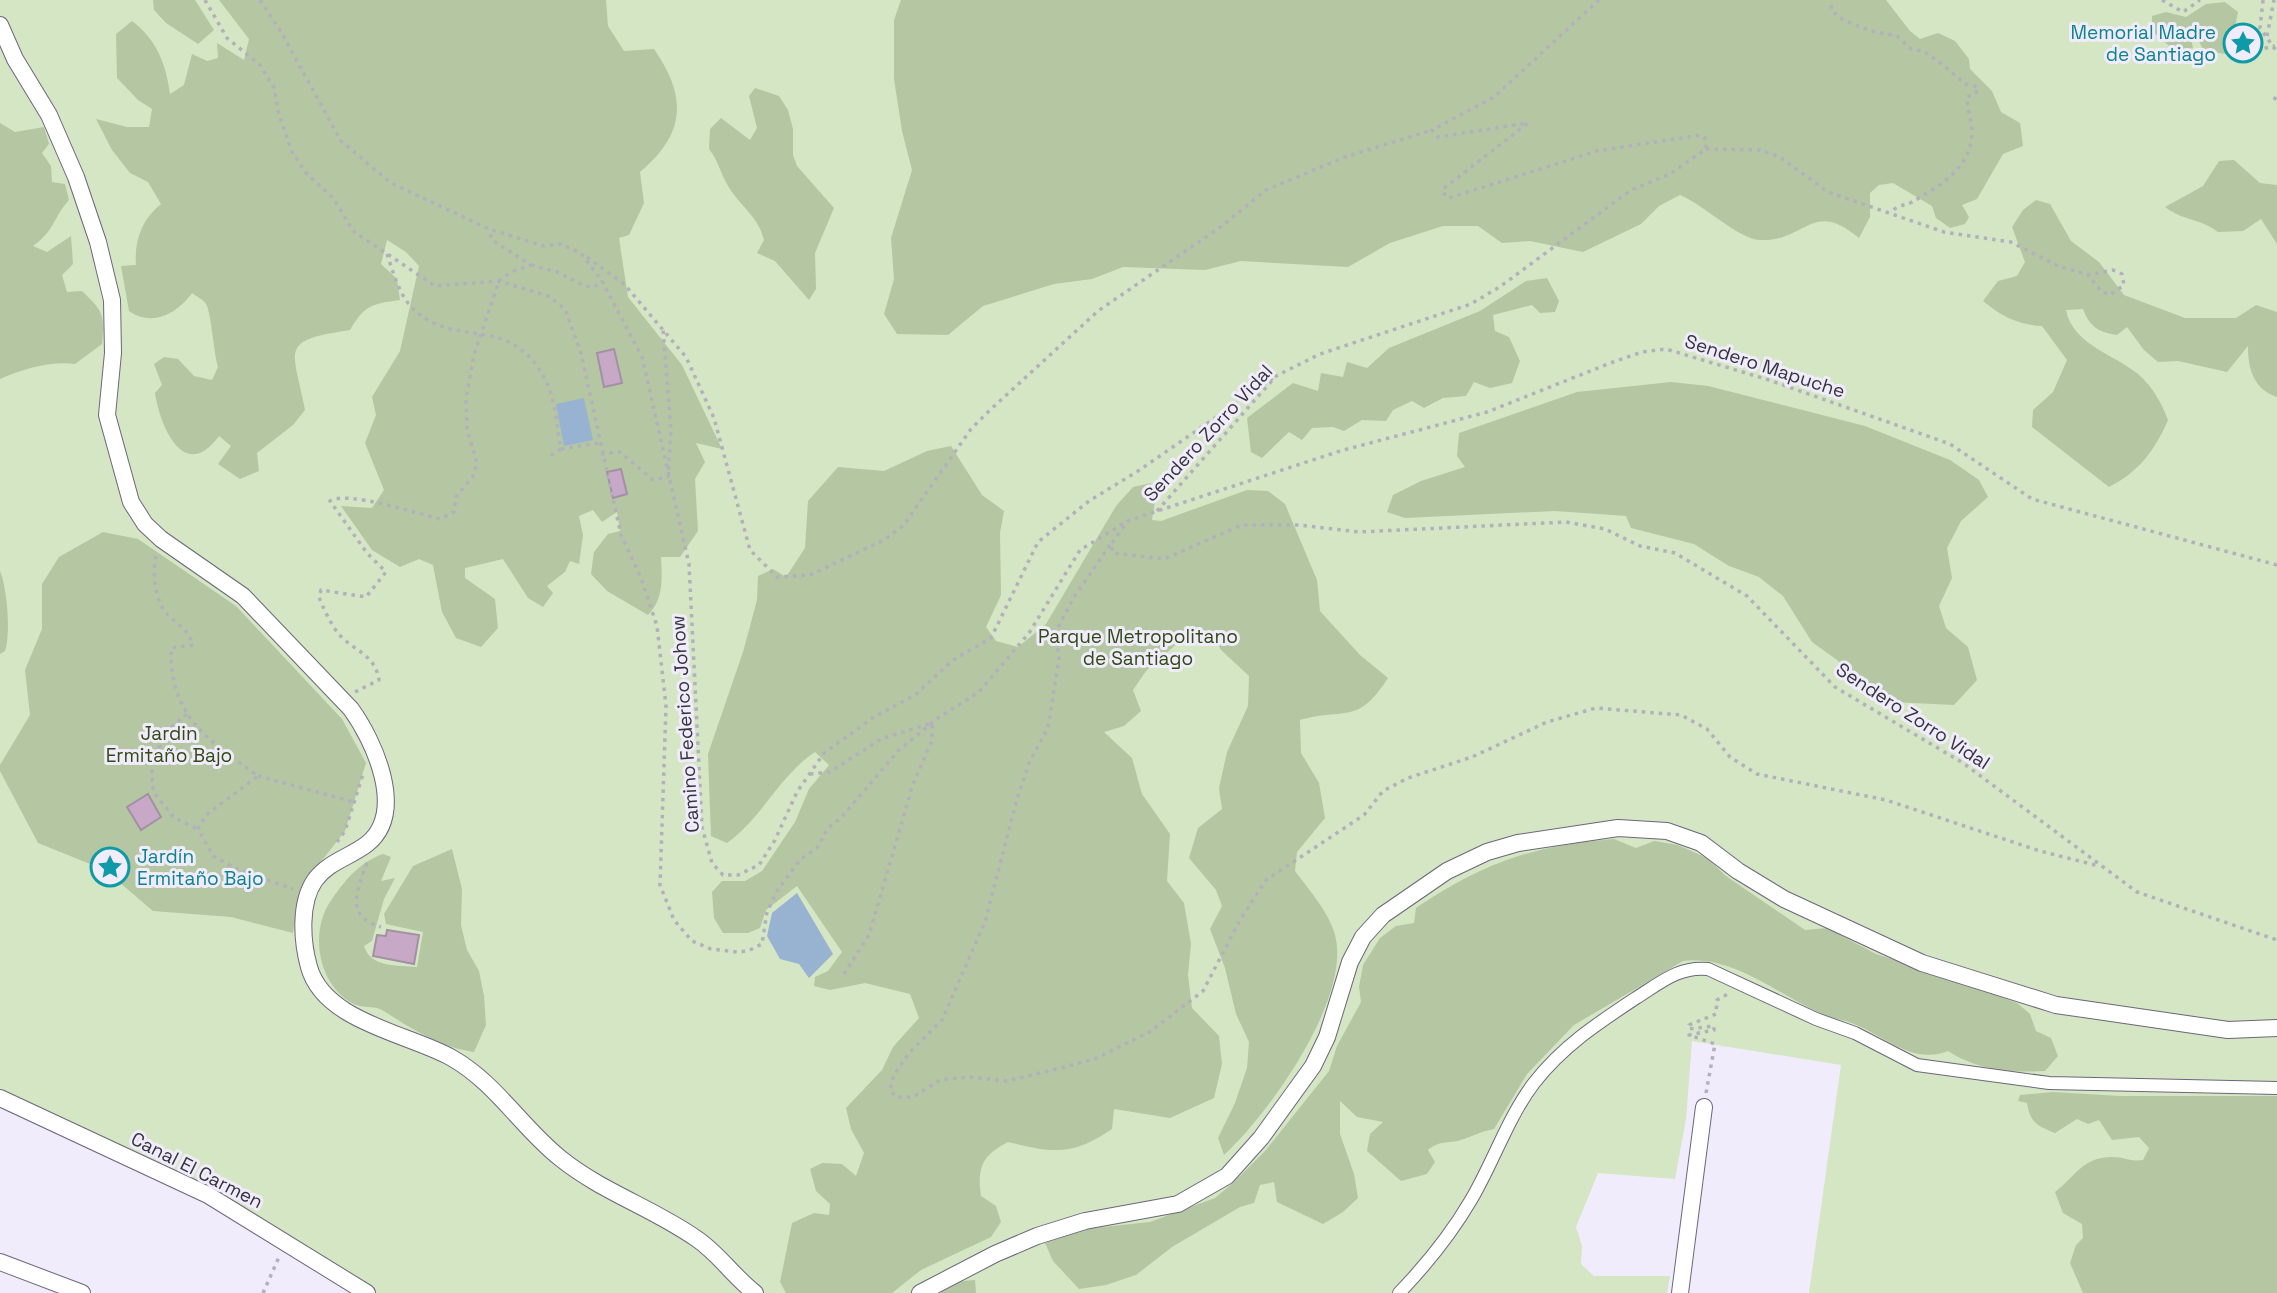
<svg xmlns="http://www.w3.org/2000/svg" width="2277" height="1293" font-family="'Space Grotesk',sans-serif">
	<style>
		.green { fill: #d4e6c3 }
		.forest { fill: #b4c7a2 }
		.water { fill: #98b2d2 }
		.building { fill: #c7a9c7; stroke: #a390a3; stroke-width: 2 }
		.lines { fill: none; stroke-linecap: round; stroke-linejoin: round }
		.pedestrian-casing { stroke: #6c667c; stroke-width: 14 }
		.minor-casing { stroke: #6c667c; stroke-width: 18 }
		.path { stroke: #b3b0be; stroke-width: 3.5; stroke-dasharray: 3.5 5; stroke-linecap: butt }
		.pedestrian { stroke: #fff; stroke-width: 12 }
		.minor { stroke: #fff; stroke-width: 16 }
		.labels { text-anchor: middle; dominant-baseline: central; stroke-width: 6; stroke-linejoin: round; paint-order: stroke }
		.culture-label { font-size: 19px; fill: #0d838f; stroke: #f0ecfc; text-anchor: end }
		.street-label { font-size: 19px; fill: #37343e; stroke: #f0ecfc }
		.park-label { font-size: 19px; fill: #324a14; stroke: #f0ecfc }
	</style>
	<rect width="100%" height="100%" fill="#f0ecfc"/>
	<path class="green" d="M0,0h2277v1293h-468l32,-228 -149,-24 -6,78 -11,60 -77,-6 -22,54 6,19 -1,18 13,12h76l-3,17h-1315c-43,-24 -81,-55 -122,-79 -74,-42 -154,-70 -230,-107z"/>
	<g class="forest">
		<polygon points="153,0 195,0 214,30 198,44 166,23 154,10"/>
		<path d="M219,0h387l2,26 16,25 30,-2c34,49 31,85 -14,123l4,31 -15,32 -10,3 9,59 54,68 40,84 -26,-6 9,19 -10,17 3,52 -18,26h-19c1,21 3,42 -13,58l-41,-24 -16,-17 3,-22 14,-18 12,-3 -3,-19 -15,10 -9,-12 -14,6 4,19 -4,29 -9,-3 -5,11 -18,14 6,7 -10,14 -15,-9 -25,-39 -38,9v10l30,21 3,29 -17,19 -25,-9 -14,-26 -9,-47 -14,-6 -19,8 -28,-17 -31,-44 31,2 12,-18 -19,-47 11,-28 -4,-18 28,-46 19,-85 -13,-14 -19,-12 -6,24 16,15 3,21c-29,4 -35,5 -50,30 -72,11 -57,17 -45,80l-12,15 -36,28 2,18 -19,8 -22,-15 13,-18 -12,-10c-35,48 -59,-10 -64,-43l7,-8 -8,-21 10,-7 14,2 16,17 18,4 6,-13c-4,-13 -7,-56 -12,-63 -2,-4 -10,-8 -14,-11 -15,21 -40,34 -63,18l-8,-45 15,-1c-2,-24 6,-46 25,-61l-13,-22 -18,-9 -18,-23 -16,-31 31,8h22l3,-18 -14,-9 -21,-22 -1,-44 16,-13c25,19 34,43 38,73l14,-9 8,-31 15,7 11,-3 -1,-15 27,17 5,-21z"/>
		<path d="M901,0h985l24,31 10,8 18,-6 17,8 14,18 1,10 22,22 9,21 19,11 3,23 -20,8 -26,45 -15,6 7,12 -4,7 -15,4 -14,-10 -4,-12 -39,-23 -14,2 -9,8v24l-11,21c-47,-40 -53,4 -99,2 -22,-1 -57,-36 -80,-45l-21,11 -18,18 -58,28 -53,-11 -28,2 -24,-17h-35l-53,17 -42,24 -107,-6 -36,9 -82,-3 -31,12 -38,5 -71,22 -35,29 -51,-1 -13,-20 10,-35 -3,-41 21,-68 -10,-39 -8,-52v-59z"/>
		<polygon points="2225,2 2238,12 2231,48 2226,54 2204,51 2194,32 2190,34 2193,48 2175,51 2152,31 2152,16 2166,12 2186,17 2206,4"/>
		<path d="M755,88l24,8 9,14 5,19v26l4,11 37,42 -19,45 1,36 -7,11 -34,-39 -18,-8 7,-13c-6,-25 -25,-34 -37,-56 -7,-12 -9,-24 -18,-35l1,-20 11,-11 29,22 7,-12 -8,-32z"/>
		<path d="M0,123l15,9 29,-5 5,17 -7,9 9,13 1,16 13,2 4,16c-17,19 -13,29 -36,46l14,6 24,-16 2,28 -11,11 5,17 15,-1c21,20 23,24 20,53l-27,20c-26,-3 -51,5 -75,15z"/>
		<path d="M2234,160l26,23 17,2v59l-16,-25 -18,12 -25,1c-18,-14 -35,-11 -53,-25l38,-21 16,-25z"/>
		<path d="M2036,200l14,4 21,37 28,21 25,33 61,23h51l20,-13 21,7v85c-24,-8 -29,-29 -29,-51l-21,26 -49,-11 -20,1 -14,-12 -17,-23 -10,8c-19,-3 -27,-8 -34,-26l-17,1c7,35 46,43 72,64 15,13 23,28 30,46 -13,30 -29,52 -59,67l-77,-60 1,-17 20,-18 14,-32 -25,-34c-26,-2 -39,-9 -59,-25l15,-20 19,-5 8,-14 -13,-35 11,-17z"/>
		<polygon points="1547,278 1559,301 1555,312 1540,313 1532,305 1493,315 1495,331 1509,337 1520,361 1512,383 1490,388 1474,382 1466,396 1443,398 1424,408 1412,401 1393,410 1386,421 1362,420 1344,431 1333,427 1312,428 1302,440 1289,432 1262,458 1251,452 1247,418 1293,383 1318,391 1321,373 1343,377 1347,362 1367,368 1389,348 1480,311 1526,281"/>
		<polygon points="1671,382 1708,386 1865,426 1950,460 1979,480 1988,497 1961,521 1947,548 1952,578 1939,606 1946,628 1968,647 1977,680 1954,705 1892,702 1857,682 1837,660 1812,642 1783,596 1759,577 1729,566 1694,544 1631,528 1626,516 1555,511 1405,518 1387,512 1393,495 1421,481 1465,467 1457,456 1459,433 1577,392"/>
		<path d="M951,446l31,49 22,16 -4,22 1,62 -15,32 10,14 22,6 28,-23 70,-118 17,-19 18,-4 5,12 -4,25 9,1 86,-31 21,1 17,13 32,76 3,31 40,44 28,23c-31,48 -42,29 -88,42l1,33 18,30 6,35 -28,34 -2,19c14,19 34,41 40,64 17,63 -67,180 -111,220l-6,-17 17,-35 12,-35 2,-26 -13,-28 -11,-46 -15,-39 12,-23 -6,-16 -27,-32 9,-30 24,-19 -3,-21 8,-36 21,-46 1,-30 -28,-26 -9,-17 -32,8 -34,30 -13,19 8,21 -17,15 -20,6 28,26 10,36 28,40 -3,47 17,22 7,41 -3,31 4,33 27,28 3,28 -8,34 -44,20 -56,-9 -2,20c-40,27 -58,24 -104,13 -26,13 -31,26 -27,54l15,10 5,16 -10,15 -70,33 -29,23h-106l-6,-11 12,-59 22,-10 15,2 1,-11 -14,-13 -6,-22 12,-6 20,1 14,12 8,-23 -13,-24 -5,-21 36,-38 11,-23 26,-29 -9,-24 -45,-11 -35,7 -16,-4 1,-9 13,-6 14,-19 -45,-66 -31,24 -6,18 -12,5h-25l-9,-15 -2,-26 10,-11h23l17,-10 33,-49 14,-33 20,-24 -14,-13c-36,24 -53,66 -88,91l-16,-7 -3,-82 35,-102 14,-52 1,-24 15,-7 13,8 19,-29 3,-47 30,-34 46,4 43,-20z"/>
		<polygon points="103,532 138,539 236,606 342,719 366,763 345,831 301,887 293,933 231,917 153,911 105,870 38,843 0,771 0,765 30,715 25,670 42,629 42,584 59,557"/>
		<path d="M0,571c7,17 11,63 5,80l-5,3z"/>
		<path d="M1614,839l22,9 18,-7 24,4 29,13 19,18 79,54 22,-2 49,26 84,27 57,22 13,11 6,17 15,7 7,18 -13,15c-34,2 -68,-1 -97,-20 -35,14 -62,-14 -94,-27 -12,-5 -25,-6 -36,-12 -42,-19 -86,-57 -135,-51l-109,64 -47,49 -33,55c-12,2 -21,7 -33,11 -14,4 -21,0 -33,10l7,12 -8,12 -26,7 -34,-30 3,-17 13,-12 -26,-5 -17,-16v33l14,40 4,24 -15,14 -20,12 -46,-22 -3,-20 -14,3 -6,18 -14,4 -68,40 -36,28 -30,10 -27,4 -26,-28 -8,-18 39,-14 66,-7 65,-24 19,-16 31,-31 64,-80 8,-25 24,-44 -2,-15 4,-22 17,-27 16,-12 18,-3 2,-15c69,-46 116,-62 198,-69z"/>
		<path d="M452,849l10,40 -1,36 6,25 12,21 5,25 2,29 -12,27c-35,-5 -63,-24 -92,-42 -8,-5 -20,-1 -30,-7 -35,-20 -43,-73 -20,-104 14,-20 28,-37 51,-45l8,3 -10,24 14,-3 -11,21 -12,42 -8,5c7,22 33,19 53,21l6,-35 -37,-8 -2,-10 29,-48z"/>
		<path d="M2053,1092l67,4h157v197h-194l-13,-30 6,-18 7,-7 -1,-14 -19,-11 -8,-21c20,-15 27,-34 55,-35 11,-1 21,5 33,3l6,-12 -10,-11 -27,3 -13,-20 -11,4 -11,-5 -22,14c-17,-7 -25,-10 -28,-30l-9,-2 2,-6z"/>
		<polygon points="975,1280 976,1293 940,1293 953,1282"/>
	</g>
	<g class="water">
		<polygon points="584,398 593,440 564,446 556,404"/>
		<polygon points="797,893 833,954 809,978 799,964 780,959 767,936 772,913"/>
	</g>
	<g class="building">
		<polygon points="614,349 622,383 604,387 597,353"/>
		<polygon points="621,469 627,494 613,498 607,472"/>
		<polygon points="148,794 161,817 141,830 127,807"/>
		<polygon points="387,930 419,935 414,964 373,956 377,935 386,936"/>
	</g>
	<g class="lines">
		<defs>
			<path id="pedestrian" d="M1399,1293c27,-28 52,-59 72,-93 22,-37 37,-83 63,-117 29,-37 64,-60 102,-85 24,-15 43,-32 72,-29l108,50 39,14 62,32 132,18 228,5"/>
			<g id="minor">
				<path d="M0,25l15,34 34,56 27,62 22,65 14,58 1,53 -6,62 24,87 14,22 16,15 82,57 108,113c23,32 56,103 16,135 -17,13 -39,18 -52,36 -16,23 -13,62 -6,87 15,55 101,67 143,91 44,25 70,70 108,100 42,34 93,50 137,81 22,15 37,38 58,54"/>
				<polyline points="0,1098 208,1195 367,1293"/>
				<polyline points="0,1262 82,1293"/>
				<polyline points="920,1293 995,1254 1037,1236 1085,1221 1178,1204 1227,1176 1261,1138 1313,1066 1327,1037 1350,962 1363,937 1383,915 1447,871 1487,852 1518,843 1618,828 1667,831 1701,843 1738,871 1784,899 1922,963 2056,1005 2228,1030 2277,1028"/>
				<polyline points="1680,1293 1704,1107"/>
			</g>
		</defs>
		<use href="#pedestrian" class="pedestrian-casing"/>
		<use href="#minor" class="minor-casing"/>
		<g class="path">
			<polyline points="205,0 227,38 260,65 274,88 279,115 292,152 306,173 334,199 353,231 435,286 499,281 548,296 565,309 581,353 621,535 641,578 657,626 666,706 660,885 674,920 692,941 711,949 737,952 748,951 762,944 767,912 777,891 800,860 817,848 828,828 841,818 898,751 938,718 979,692 1029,633 1080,550 1126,522"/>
			<polyline points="260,0 281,32 341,141 391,183 489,229 544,246 560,244 581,253 602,281 642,357 689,564 702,827 712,863 723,875 738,875 759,865 775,840 797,792 824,753 874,717 915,695 953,660 991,638 1038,542 1089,501 1138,471 1276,376"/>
			<polyline points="2162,0 2183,12 2200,0"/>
			<polyline points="2263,0 2260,28 2277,52"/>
			<path d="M1831,5l1,6 11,9 28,11 26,5 14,13 14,3 18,13 22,19 13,3 -2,6 -9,4c0,13 5,24 5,37 -1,34 -33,52 -58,67 -8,5 -15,3 -23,11"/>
			<polyline points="2267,36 2274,0"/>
			<polyline points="2248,52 2275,46"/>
			<polyline points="2274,100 2277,95"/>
			<polyline points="1706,149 1760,150 1780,157 1828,192 1944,232 2011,242 2056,265 2088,275 2113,270 2122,274 2124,285 2110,295 2101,291 2088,275"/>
			<path d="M387,254c5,15 11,36 21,49 42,51 101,5 138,78 10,20 11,47 15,68l-11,7"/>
			<polyline points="587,257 625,285 686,357 714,418 750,550 777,577 810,575 884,540 903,526 971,429 990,410 1098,311 1222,226 1266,190 1345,157 1432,130"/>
			<polyline points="531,265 557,272 585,286 594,287 602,281"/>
			<polyline points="561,449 599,443"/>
			<polyline points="601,454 620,452 653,480 668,477 671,430 663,329"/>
			<polyline points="1157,511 1276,376 1320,354 1471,304 1501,286 1631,190 1670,174 1706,149 1705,138 1701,135 1597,151 1449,198 1445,196 1443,189 1528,123 1438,137 1432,130 1494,97 1599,0"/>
			<polyline points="1110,545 1074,597 1056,631 1059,658 1048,728 1029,763 1017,799 985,922 942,1020 909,1053 894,1075 890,1090 896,1097 913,1097 940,1080 969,1077 1007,1081 1065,1067 1097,1058 1151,1031 1203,991 1240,920 1266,880 1364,815 1383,791 1408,778 1472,757 1547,722 1596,708 1681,715 1707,729 1730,757 1757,774 1886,800 2040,851 2099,866"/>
			<path d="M156,556c-4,16 -1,47 12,59 11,11 20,14 25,30l-22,3c-1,69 35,90 87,128l-52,39 -8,14 15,27 26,14 54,19"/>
			<polyline points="2277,565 2032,499 1950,444 1769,380 1666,349 1642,352 1613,362 1487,412 1340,451 1139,517 1128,521 1111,544 1113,553 1164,559 1242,525 1299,525 1359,532 1566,522 1605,529 1640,546 1675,553 1747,596 1835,687 1963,763 2137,892 2277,940"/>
			<path d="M355,692l24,-12c-4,-27 -27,-29 -42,-48 -7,-10 -14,-24 -18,-35l2,-7 45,7 20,-25 -19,-19 -37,-52c16,-11 89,13 110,18l14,-7 2,-15 17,-21 4,-13 -10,-34 -1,-31 8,-43 25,-74 12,-9 20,-7 -39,-25 -3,-11"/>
			<polyline points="187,714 164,733 152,771 153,791 174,818 198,829"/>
			<polyline points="810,774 830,772 881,739 932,723 932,741 913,784 869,935 842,977"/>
			<polyline points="258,776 354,802"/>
			<polyline points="337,842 345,831 364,771"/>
			<path d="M367,863c-10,28 -23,53 14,64"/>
			<polyline points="1706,1093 1715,1044 1689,1035 1714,1030 1714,1026 1689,1029 1689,1025 1716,1014 1717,1000 1728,994"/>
			<polyline points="263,1293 279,1257"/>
		</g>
		<use href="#pedestrian" class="pedestrian"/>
		<use href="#minor" class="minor"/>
	</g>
	<defs>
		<symbol id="sight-ring" viewBox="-11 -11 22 22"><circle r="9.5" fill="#f0ecfc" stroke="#0f9aa8" stroke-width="1.5"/><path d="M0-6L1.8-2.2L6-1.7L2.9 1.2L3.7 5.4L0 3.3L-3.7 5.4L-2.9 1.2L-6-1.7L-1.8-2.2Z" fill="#0f9aa8"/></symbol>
	</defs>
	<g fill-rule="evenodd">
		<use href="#sight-ring" x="2221" y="21" width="44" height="44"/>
		<use href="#sight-ring" x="88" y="845" width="44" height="44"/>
	</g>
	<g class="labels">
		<g class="culture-label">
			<text x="2216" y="32">Memorial Madre<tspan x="2216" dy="22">de Santiago</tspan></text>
			<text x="137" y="856" text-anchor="start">Jardín<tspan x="137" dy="22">Ermitaño Bajo</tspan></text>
		</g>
		<g class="street-label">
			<text transform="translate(1765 366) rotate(18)">Sendero Mapuche</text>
			<text transform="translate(1208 433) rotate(-47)">Sendero Zorro Vidal</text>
			<text transform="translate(1913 716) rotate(33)">Sendero Zorro Vidal</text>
			<text transform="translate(685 724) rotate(-94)">Camino Federico Johow</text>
			<text transform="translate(197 1170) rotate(27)">Canal El Carmen</text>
		</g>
		<g class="park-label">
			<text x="1138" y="636">Parque Metropolitano<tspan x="1138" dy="22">de Santiago</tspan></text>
			<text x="169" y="733">Jardin<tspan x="169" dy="22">Ermitaño Bajo</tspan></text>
		</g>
	</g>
</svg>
